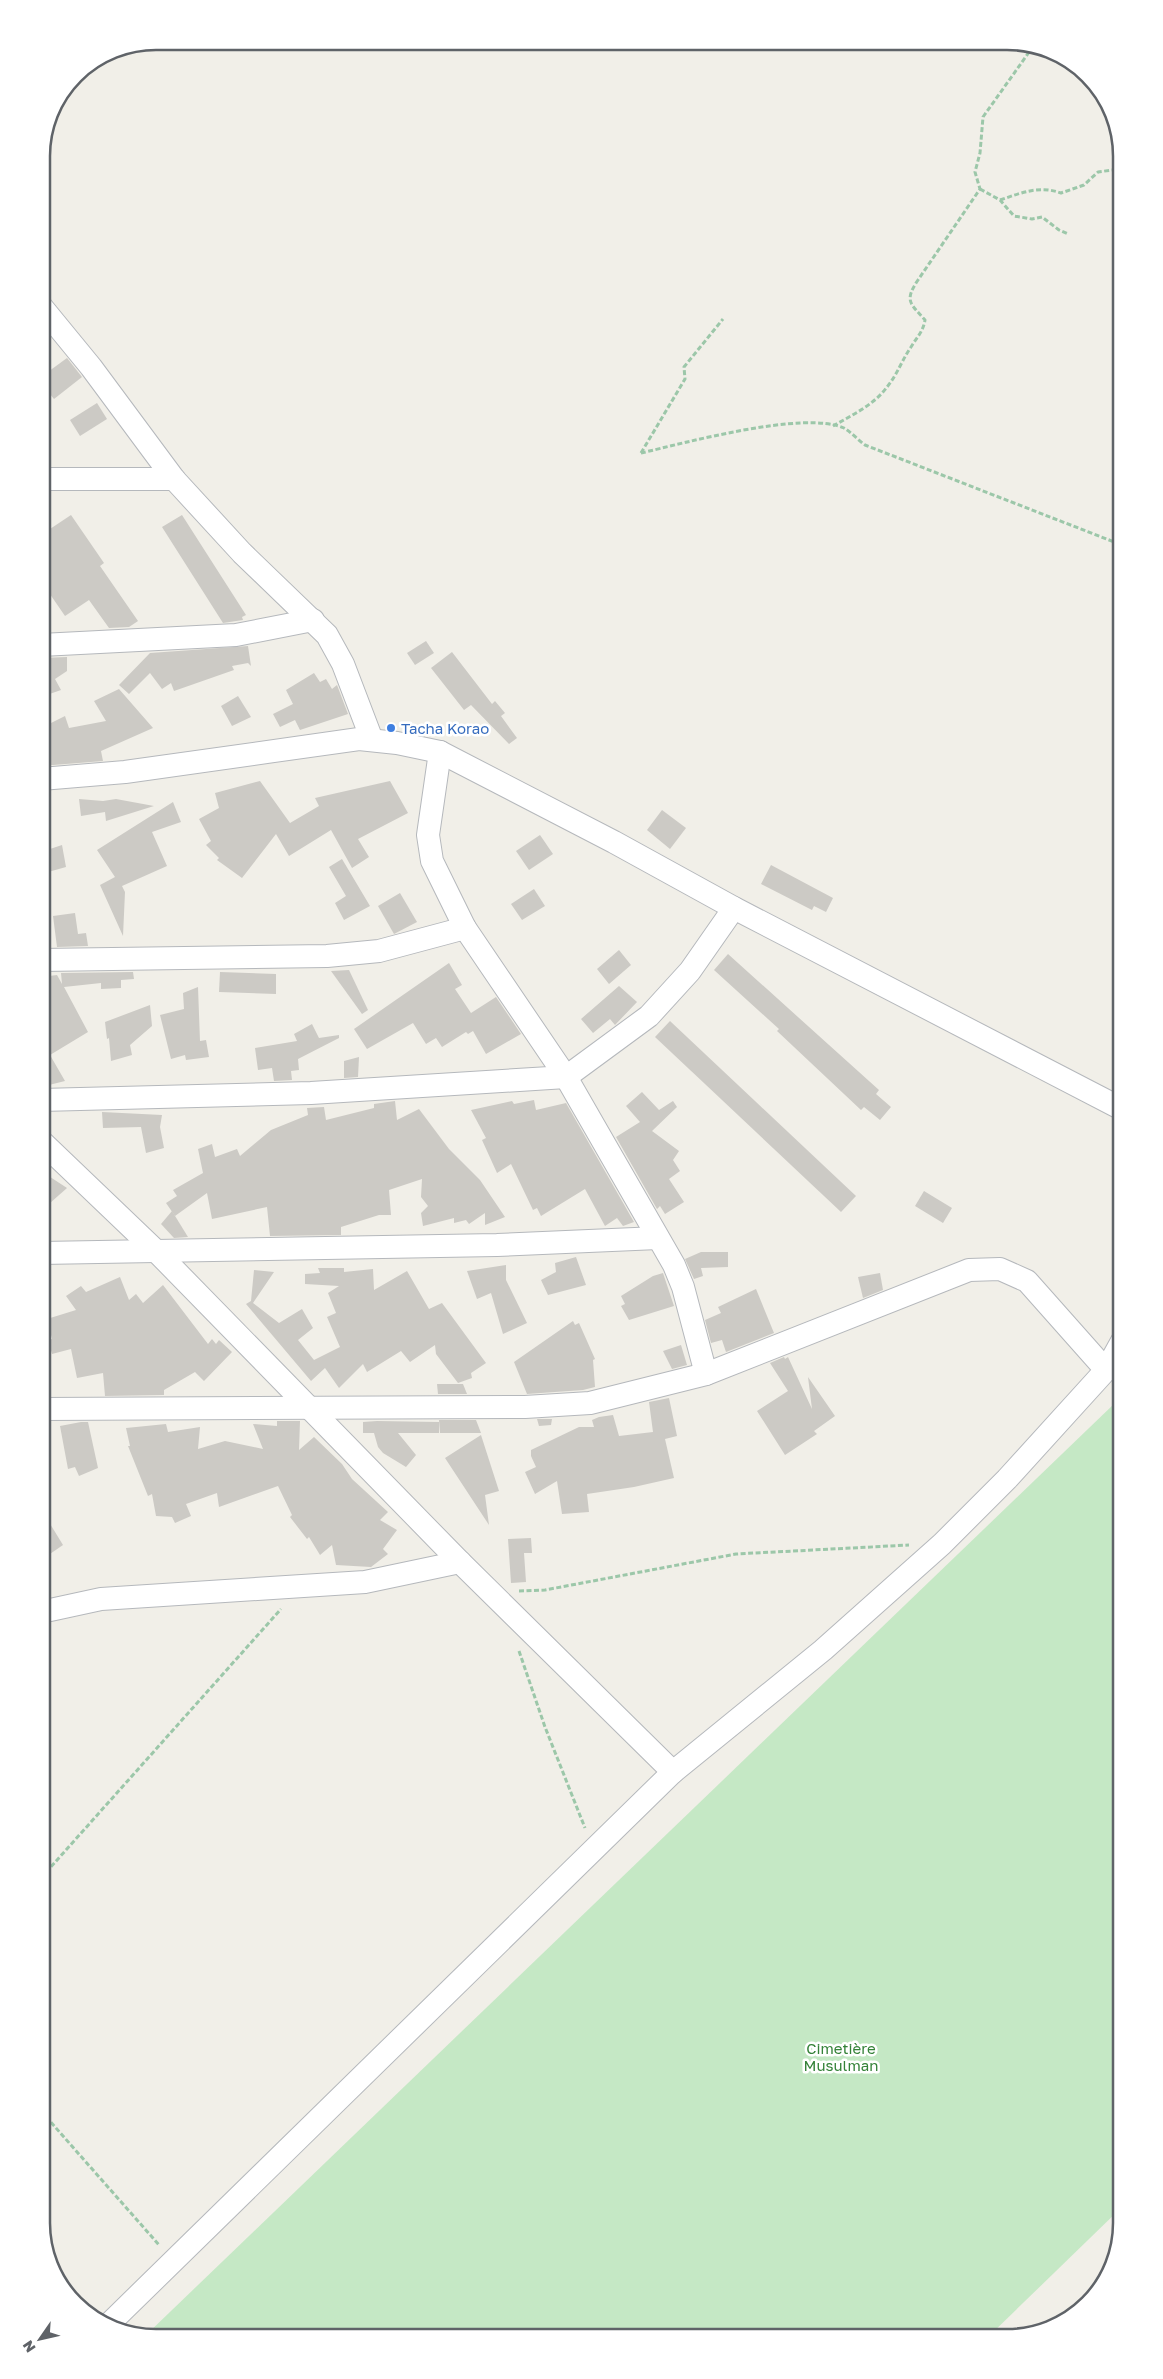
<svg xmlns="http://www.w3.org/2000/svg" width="1163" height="2379" font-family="'Golos Text',sans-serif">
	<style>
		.green { fill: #c5e8c5 }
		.building { fill: #cccac5 }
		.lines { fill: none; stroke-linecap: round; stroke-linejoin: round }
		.minor-casing { stroke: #b5b8bc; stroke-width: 24 }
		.path { stroke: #9cc7a9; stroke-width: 3; stroke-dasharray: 5 2.5; stroke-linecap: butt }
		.minor { stroke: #fff; stroke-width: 22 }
		.shop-dot { fill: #3f7fe0; stroke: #fff; stroke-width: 2 }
		.labels { text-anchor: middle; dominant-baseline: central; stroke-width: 5; stroke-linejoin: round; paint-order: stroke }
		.shop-label { font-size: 15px; fill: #366cbe; stroke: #fff; text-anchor: start }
		.park-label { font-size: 15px; fill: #348238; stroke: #fff }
		.rim { fill: none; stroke: #5f6368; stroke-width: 2.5 }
	</style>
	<rect width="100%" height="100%" fill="#f1efe8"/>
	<polygon class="green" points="1115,1403 1122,1410 1122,2207 987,2338 145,2336"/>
	<g class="building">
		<polygon points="67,358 82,377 54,399 41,383 41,377"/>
		<polygon points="97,403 107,419 80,436 70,420"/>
		<polygon points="71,515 104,563 100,566 138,621 129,627 109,628 89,600 65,616 41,581 41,535"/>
		<polygon points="182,515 246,615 242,617 243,620 223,623 162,527"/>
		<polygon points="426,641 434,653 415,665 407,653"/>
		<polygon points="248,646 251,666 248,663 232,666 234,670 174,691 171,683 162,689 150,673 129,694 119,685 150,653"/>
		<polygon points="452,652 492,704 495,701 505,713 501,716 517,738 509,744 471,705 464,710 431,668"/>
		<polygon points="67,657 67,671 55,679 61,690 41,697 41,658"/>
		<polygon points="314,673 320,682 326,679 332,689 337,685 348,714 300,730 295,720 280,727 273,714 293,704 286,690"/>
		<polygon points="119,689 153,728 101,751 103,761 41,766 41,728 65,716 69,728 106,721 94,701"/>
		<polygon points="238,696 251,717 232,726 221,706"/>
		<polygon points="260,781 290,823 319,806 315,798 390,781 408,813 358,839 369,857 352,868 331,830 289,856 276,834 242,878 217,860 219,858 206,845 211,841 199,819 219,808 215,793"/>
		<polygon points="79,799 103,801 116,799 154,806 106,821 105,812 81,816"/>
		<polygon points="173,802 181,822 152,832 167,866 122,886 125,892 123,936 100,885 115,877 97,850"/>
		<polygon points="662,810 686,828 670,849 647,830"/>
		<polygon points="540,835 553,854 529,870 516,851"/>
		<polygon points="62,845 66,867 41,874 41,852"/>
		<polygon points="342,859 370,906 344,920 335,903 346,896 329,867"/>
		<polygon points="771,865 833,898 826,912 814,906 812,910 761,884"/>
		<polygon points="534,889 545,906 522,920 511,904"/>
		<polygon points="400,893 417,922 394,934 378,906"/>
		<polygon points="75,913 78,934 86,933 88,946 57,947 53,916"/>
		<polygon points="619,950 631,965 609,984 597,969"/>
		<polygon points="728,954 879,1090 876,1094 891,1107 880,1120 864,1107 861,1110 777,1031 779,1029 714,970"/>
		<polygon points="449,963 462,985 455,989 471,1013 496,997 521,1034 486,1054 473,1031 468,1034 466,1032 442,1047 436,1038 426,1044 413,1023 367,1049 354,1029"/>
		<polygon points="349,970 368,1010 362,1014 331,971"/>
		<polygon points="133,972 134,979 121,980 121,988 101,989 101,983 64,987 88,1032 50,1055 65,1081 41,1087 41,977 57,975 62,984 61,973"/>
		<polygon points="220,972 276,974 276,994 219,992"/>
		<polygon points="619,986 637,1002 615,1025 610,1019 593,1033 581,1019"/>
		<polygon points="198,987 200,1041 206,1040 209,1057 186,1060 185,1055 171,1059 160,1015 184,1009 183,993"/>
		<polygon points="150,1005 152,1026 130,1045 132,1055 111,1061 109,1038 107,1039 105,1022"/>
		<polygon points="670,1021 856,1196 841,1212 655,1037"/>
		<polygon points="312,1024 319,1038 339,1035 339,1038 298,1059 299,1070 291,1071 292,1080 274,1081 272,1068 258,1070 255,1048 297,1041 294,1034"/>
		<polygon points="359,1057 358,1077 344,1078 344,1061"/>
		<polygon points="642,1092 659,1110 673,1101 677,1107 652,1131 679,1151 673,1160 680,1171 669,1179 684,1202 665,1214 660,1206 657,1209 616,1137 640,1122 626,1106"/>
		<polygon points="534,1100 536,1110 566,1103 634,1222 623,1226 617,1218 605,1226 585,1189 541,1216 537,1208 533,1210 511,1164 497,1173 482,1140 486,1138 471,1110 512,1101 514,1104"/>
		<polygon points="395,1101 397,1120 419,1109 449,1149 480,1180 505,1217 485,1225 485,1213 469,1224 466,1220 454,1223 454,1218 423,1226 421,1213 428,1206 421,1197 422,1179 389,1190 391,1215 379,1215 341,1227 341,1235 270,1236 267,1207 212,1219 207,1193 175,1216 166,1203 177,1196 173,1190 203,1173 198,1149 212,1144 215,1157 237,1149 240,1156 271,1130 308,1115 307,1108 324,1107 326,1120 374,1108 374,1104"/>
		<polygon points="102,1112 162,1115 160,1127 164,1148 146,1153 141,1127 103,1128"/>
		<polygon points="41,1171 67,1188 41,1211"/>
		<polygon points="924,1191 952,1208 943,1223 915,1206"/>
		<polygon points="172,1211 188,1237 174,1238 161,1224"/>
		<polygon points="701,1252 728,1252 728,1267 701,1268 703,1276 694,1279 685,1259"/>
		<polygon points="576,1257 586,1285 548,1295 541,1280 556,1272 555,1263"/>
		<polygon points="506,1265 506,1280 527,1323 503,1334 491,1293 477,1299 467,1271"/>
		<polygon points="318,1268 344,1268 344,1272 373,1269 374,1290 407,1271 429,1309 442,1303 486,1363 471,1373 472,1378 458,1383 436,1354 435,1345 410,1362 401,1351 367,1372 363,1364 339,1388 325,1368 311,1381 246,1304 251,1301 254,1270 274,1272 253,1303 279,1323 302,1309 313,1328 298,1340 314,1360 340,1347 327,1317 336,1313 328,1293 339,1286 305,1284 305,1274 320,1273"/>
		<polygon points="663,1273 674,1306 629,1320 621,1306 625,1304 621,1296 653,1276"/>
		<polygon points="880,1273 883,1290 863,1298 858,1277"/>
		<polygon points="120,1277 129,1300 136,1294 143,1303 163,1285 208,1344 212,1339 216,1344 219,1340 232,1352 204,1381 195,1372 164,1390 164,1395 105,1396 103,1373 77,1378 71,1349 52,1354 48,1340 52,1339 47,1319 76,1310 66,1296 81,1286 86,1292"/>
		<polygon points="756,1289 774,1333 726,1352 722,1340 711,1343 705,1320 721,1313 718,1307"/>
		<polygon points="573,1321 575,1325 579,1323 595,1359 593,1360 595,1387 583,1390 527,1394 514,1362"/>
		<polygon points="681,1345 687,1365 672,1369 663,1351"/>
		<polygon points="784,1357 785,1359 788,1357 812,1409 808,1377 835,1416 814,1431 817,1434 785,1455 757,1411 788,1391 770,1363"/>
		<polygon points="437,1384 463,1384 467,1394 438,1394"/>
		<polygon points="669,1398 677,1436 665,1439 674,1478 634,1487 587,1494 589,1512 562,1514 557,1481 535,1494 525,1472 536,1467 531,1456 531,1450 579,1427 594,1427 592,1420 599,1417 613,1415 619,1436 653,1432 649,1402"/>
		<polygon points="537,1419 552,1419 551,1425 539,1426"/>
		<polygon points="439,1420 476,1420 481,1433 440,1433"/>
		<polygon points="277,1421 300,1421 299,1450 314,1437 342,1464 352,1479 388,1512 380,1520 397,1530 383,1549 388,1554 371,1567 336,1565 332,1545 320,1555 309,1537 307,1539 290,1517 292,1515 278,1486 219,1507 217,1493 186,1504 191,1516 175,1523 172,1517 156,1516 152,1494 148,1496 128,1446 130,1446 126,1428 166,1424 168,1432 200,1427 198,1449 225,1441 263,1449 253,1424 277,1426"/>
		<polygon points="377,1421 439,1422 439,1433 398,1433 416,1455 406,1467 383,1453 378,1447 374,1433 363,1433 363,1422"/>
		<polygon points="81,1422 88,1422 98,1468 79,1476 75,1467 68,1469 60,1426"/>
		<polygon points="481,1435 499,1491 485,1495 489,1525 445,1458"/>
		<polygon points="41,1509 63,1545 47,1556 41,1547"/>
		<polygon points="531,1538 532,1553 524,1553 526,1582 511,1583 508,1539"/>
	</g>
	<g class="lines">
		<defs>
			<g id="minor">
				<polyline points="41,306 91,367 174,479 242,553 327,635 343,664 372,740"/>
				<polyline points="41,479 174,479"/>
				<polyline points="41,645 236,635 313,620"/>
				<polyline points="440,752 428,835 432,861 465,928 566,1077 674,1265 683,1287 706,1374"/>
				<polyline points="41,779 125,772 359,739 397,743 440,752 614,842 734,908 1122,1109"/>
				<polyline points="41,960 327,956 379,951 465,928"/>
				<polyline points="41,1100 311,1093 566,1077 649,1016 690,971 734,908"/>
				<polyline points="41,1141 156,1251 460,1562 673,1772"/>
				<polyline points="41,1253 497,1245 658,1238"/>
				<polyline points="41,1409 525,1407 590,1403 706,1374 969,1270 1000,1269 1027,1281 1106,1370"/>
				<polyline points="41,1612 101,1599 365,1582 460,1562"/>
				<polyline points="110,2323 673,1772 823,1650 942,1544 1007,1479 1106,1370 1122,1341"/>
			</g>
		</defs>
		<use href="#minor" class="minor-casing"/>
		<g class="path">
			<polyline points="980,189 1000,200 1014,216 1032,219 1042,217 1059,230 1068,234"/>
			<path d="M1000,200c21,-7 39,-15 61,-7l23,-8 14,-13 14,-2"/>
			<path d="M833,426c19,-11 41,-21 54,-39 10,-12 15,-27 24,-40 6,-10 12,-15 14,-27 -15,-17 -21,-19 -7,-40l62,-91 -5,-17 5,-19 3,-36 49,-69"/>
			<path d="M641,453c44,-10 163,-43 203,-25 7,4 14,12 21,17l257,100"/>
			<polyline points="641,453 685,379 684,367 723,319"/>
			<polyline points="1117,1388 1122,1396"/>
			<polyline points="519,1591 545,1590 736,1554 909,1545"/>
			<polyline points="519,1651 545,1727 585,1828"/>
			<polyline points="41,1878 281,1609"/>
			<polyline points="41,2111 160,2246"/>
		</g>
		<use href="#minor" class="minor"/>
	</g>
	<circle class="shop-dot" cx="391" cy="728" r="5"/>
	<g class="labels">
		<g class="shop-label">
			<text x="401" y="728">Tacha Korao</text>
		</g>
		<g class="park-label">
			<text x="841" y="2048">Cimetière<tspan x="841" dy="17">Musulman</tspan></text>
		</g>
	</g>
	<path d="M0 0H1163V2379H0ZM156 50H1007A106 106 0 0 1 1113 156V2223A106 106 0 0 1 1007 2329H156A106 106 0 0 1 50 2223V156A106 106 0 0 1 156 50Z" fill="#fff" fill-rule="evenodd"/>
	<path class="rim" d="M156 50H1007A106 106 0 0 1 1113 156V2223A106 106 0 0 1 1007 2329H156A106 106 0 0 1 50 2223V156A106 106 0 0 1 156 50Z"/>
	<g transform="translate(40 2339) rotate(236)" stroke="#ffffff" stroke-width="4" paint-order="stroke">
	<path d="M0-4L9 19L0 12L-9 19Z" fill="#5f6368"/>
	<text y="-8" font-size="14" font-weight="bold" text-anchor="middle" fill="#5f6368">N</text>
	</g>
</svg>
